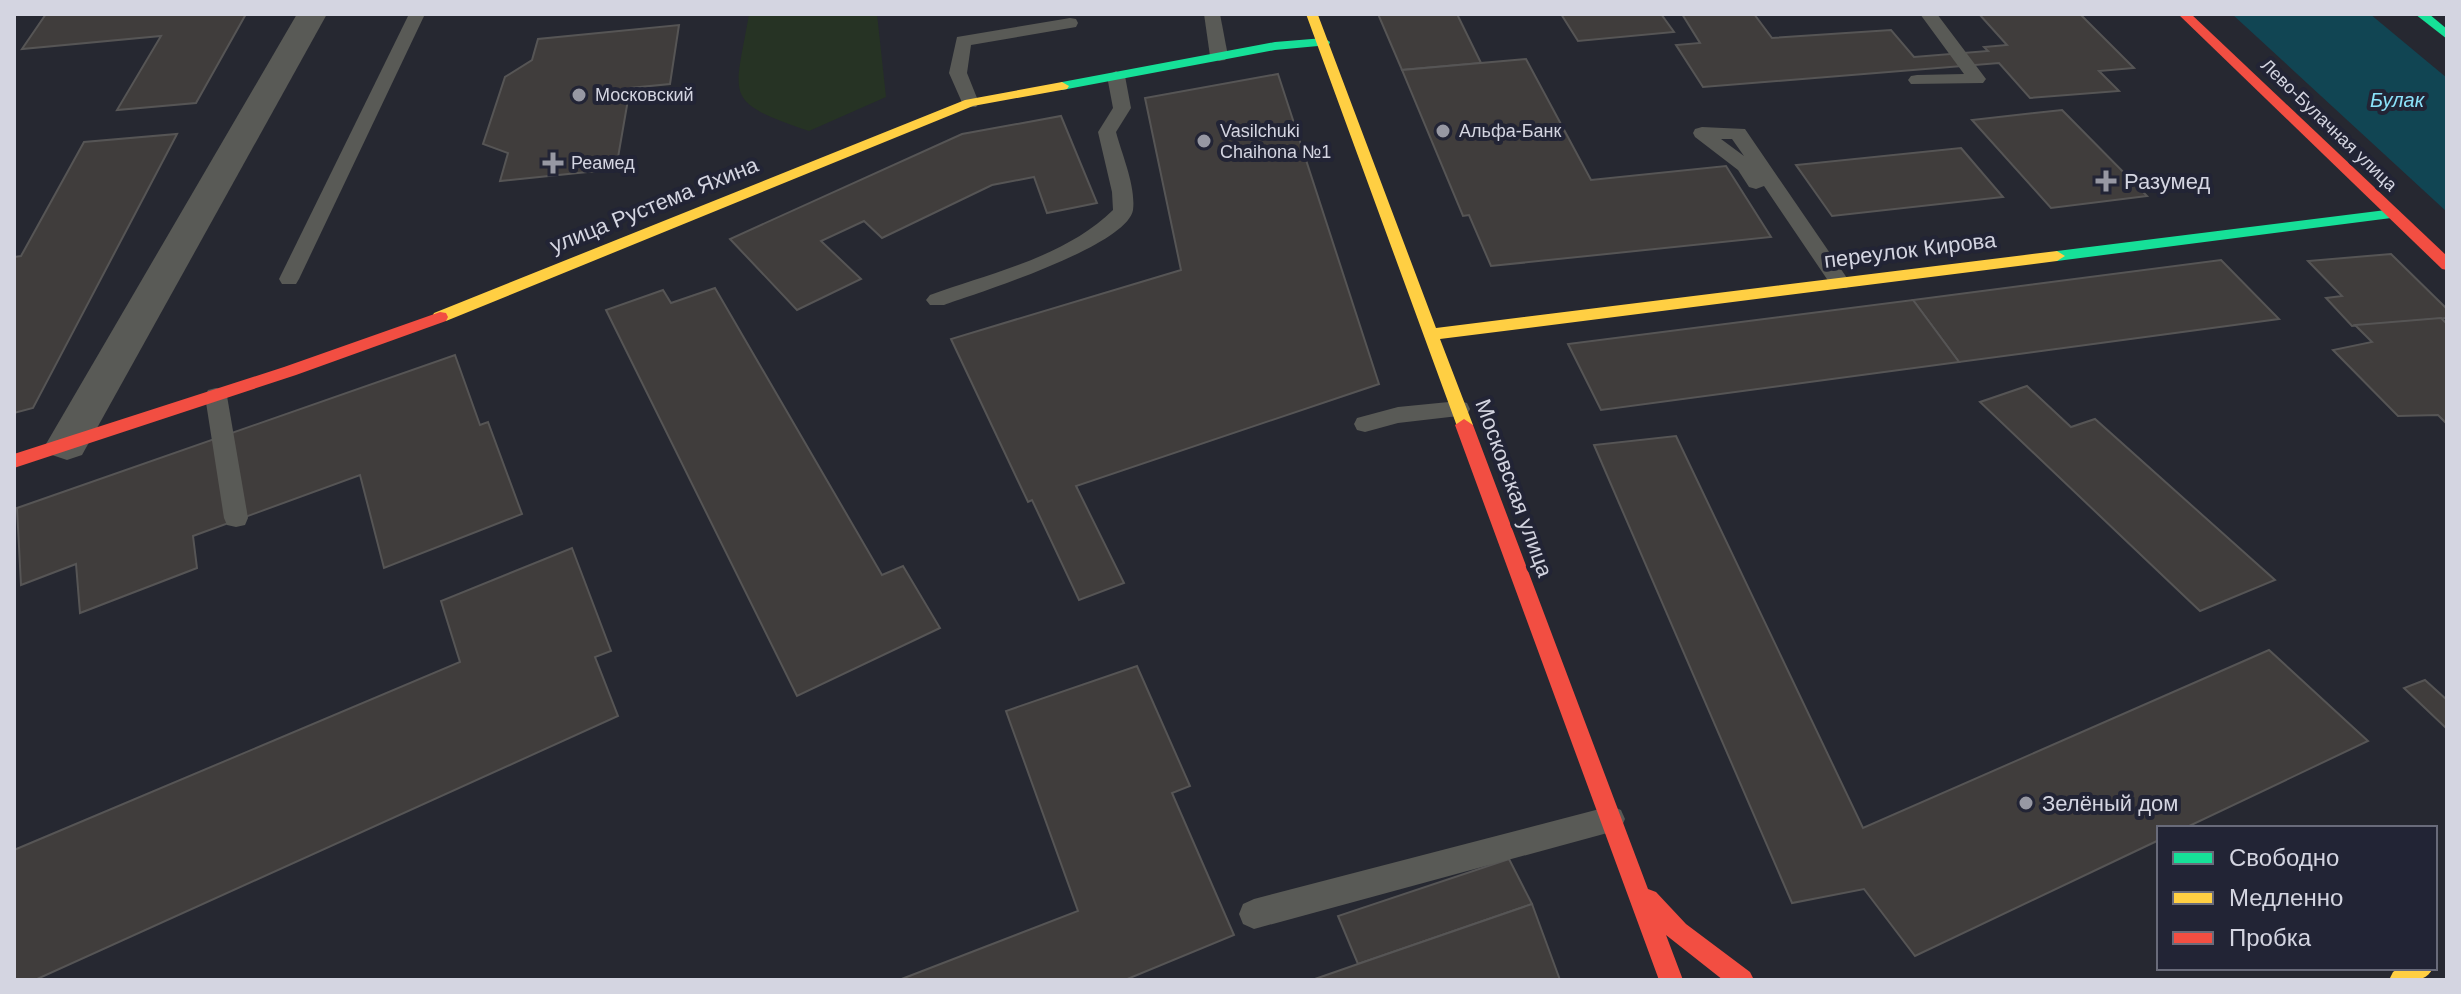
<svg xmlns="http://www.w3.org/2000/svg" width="2461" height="994" font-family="Arial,sans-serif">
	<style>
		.green { fill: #263324 }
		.water { fill: #114553 }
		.building { fill: #403d3c; stroke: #565555; stroke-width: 2 }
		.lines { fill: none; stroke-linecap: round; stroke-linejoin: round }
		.lane { fill: #595a56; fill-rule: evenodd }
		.street { fill: #595a56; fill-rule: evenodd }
		.fast { fill: #16e098; fill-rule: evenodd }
		.slow { fill: #ffcf43; fill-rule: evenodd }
		.jam { fill: #f24e42; fill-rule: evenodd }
		.poi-dot { fill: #9798a3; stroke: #222435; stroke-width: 3 }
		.labels { text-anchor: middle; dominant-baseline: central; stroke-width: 8; stroke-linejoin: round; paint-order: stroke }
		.far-poi-label { font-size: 18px; fill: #d4d5e1; stroke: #222435; text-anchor: start }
		.far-street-label { font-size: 18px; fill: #d4d5e1; stroke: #222435 }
		.far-water-label { font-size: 20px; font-style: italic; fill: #8be2fa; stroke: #222435 }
		.poi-label { font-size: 22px; fill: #d4d5e1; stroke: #222435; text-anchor: start }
		.street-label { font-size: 22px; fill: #d4d5e1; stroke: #222435 }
	</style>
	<rect width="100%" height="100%" fill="#262831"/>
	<path class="green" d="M749,14h128l9,83 -77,34c-88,-30 -74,-33 -60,-117z"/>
	<polygon class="water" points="2232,14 2370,14 2447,78 2447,212"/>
	<g class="building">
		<polygon points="46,14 246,14 196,103 117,110 161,36 22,49"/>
		<polygon points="1378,14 1457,14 1481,63 1402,70"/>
		<polygon points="1561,14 1661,14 1674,32 1578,41"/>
		<polygon points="1682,14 1754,14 1772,38 1891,30 1914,57 1988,51 1984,47 2007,45 1979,14 2080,14 2134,68 2099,71 2119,91 2030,98 1999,63 1703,87 1676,45 1700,43"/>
		<polygon points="679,25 670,84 630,88 616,169 500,181 508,153 483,144 505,77 532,60 538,39"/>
		<polygon points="1526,59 1591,180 1726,166 1771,237 1491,266 1469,215 1463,216 1402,70"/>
		<polygon points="1278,74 1379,384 1076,486 1124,583 1079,600 1032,500 1028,502 951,339 1181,270 1145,98"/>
		<polygon points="2062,110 2147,196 2051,208 1972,120"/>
		<polygon points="1061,116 1097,203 1047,213 1034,177 992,185 882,238 864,221 821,241 861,279 797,310 730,239 962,134"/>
		<polygon points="177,134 33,408 14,413 14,257 21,256 84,142"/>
		<polygon points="1961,148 2003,197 1832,216 1796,165"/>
		<polygon points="2391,254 2447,309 2447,318 2352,326 2326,298 2342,296 2308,261"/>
		<polygon points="2221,260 2279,319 1959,362 1913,300"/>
		<polygon points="715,288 882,575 903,566 940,628 797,696 606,310 663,290 671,303"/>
		<polygon points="1913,300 1959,362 1601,410 1568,344"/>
		<polygon points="2441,318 2447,324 2447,424 2438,415 2398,416 2333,350 2372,342 2355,325"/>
		<polygon points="455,355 480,425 488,422 522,514 384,568 360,475 193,536 197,568 80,613 76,564 21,585 17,508"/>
		<polygon points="2027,386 2071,427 2095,419 2275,580 2200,611 1980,402"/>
		<polygon points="1676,436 1863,828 2269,650 2368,741 2185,828 2159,828 2159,840 1915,956 1864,889 1792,903 1594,445"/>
		<polygon points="572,548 611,651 595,657 618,716 35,980 14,980 14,850 460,662 441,601"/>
		<polygon points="1137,666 1190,786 1172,793 1234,935 1125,980 899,980 1078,911 1006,711"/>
		<polygon points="2425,680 2447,700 2447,729 2404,688"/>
		<polygon points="1509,859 1532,904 1358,964 1338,916"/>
		<polygon points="1532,904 1560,980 1312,980 1358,964"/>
	</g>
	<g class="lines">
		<g class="lane">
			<polygon points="409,14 425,14 299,279 296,284 282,284 279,279"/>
			<polygon points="1204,14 1220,14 1228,56 1225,60 1219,61 1210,56"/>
			<polygon points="1920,14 1937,14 1986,79 1983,83 1911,84 1908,80 1911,76 1917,75 1964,74"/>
			<polygon points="1070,18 1076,19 1078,23 1076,27 971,45 967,73 979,103 976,107 964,107 949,73 957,37"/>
			<path d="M1116,71l9,5 6,32 -15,24c6,23 20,54 17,78 -6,36 -155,83 -189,95h-14l-4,-5 4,-5c61,-22 135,-38 183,-85l-1,-18 -14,-60 15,-24 -6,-32z"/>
			<path d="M1702,127l43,2 102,149 3,5 -3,5h-14l-69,-102 -8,3 -7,-2 -11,-17 -43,-33 -2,-4 2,-4zM1721,139h11l12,17z"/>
			<polygon points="216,388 224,390 227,396 248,518 245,525 236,527 227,525 224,518 205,396 208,390"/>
			<polygon points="1459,401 1467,403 1470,409 1467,415 1398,423 1365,432 1357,430 1354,424 1357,418 1398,407"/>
			<polygon points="1611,806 1621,810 1625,819 1621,828 1611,832 1254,929 1243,924 1239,914 1243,904 1254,899"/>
		</g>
		<polygon class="street" points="297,14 327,14 82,455 67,460 52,455 46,444"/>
		<g class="fast">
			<polygon points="2415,14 2429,14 2447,29 2447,39"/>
			<polygon points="1324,38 1330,42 1329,45 1275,50 1062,90 1055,86 1062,82 1275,42"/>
			<polygon points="2394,209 2399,211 2399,217 2057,261 2049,256 2057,251"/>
		</g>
		<g class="slow">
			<polygon points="1306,14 1318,15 1436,328 2057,251 2065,256 2057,261 1440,339 1473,425 1470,429 1458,429"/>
			<polygon points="1062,82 1069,86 1067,89 973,106 446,321 434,321 432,317 434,313 965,100"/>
			<path d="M2399,968h34c-8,17 -27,12 -44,12l4,-8z"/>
		</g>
		<g class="jam">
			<polygon points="2178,14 2191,14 2447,256 2447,270 2442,269"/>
			<polygon points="440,312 446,313 448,317 446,321 296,375 14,468 14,454 284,367"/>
			<polygon points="1464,419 1473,425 1648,889 1656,892 1686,924 1750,972 1754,980 1723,980 1666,935 1683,980 1659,980 1455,425"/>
		</g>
	</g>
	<g class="poi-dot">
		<circle cx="579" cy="95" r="8"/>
		<circle cx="1443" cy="131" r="8"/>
		<circle cx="1204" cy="141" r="8"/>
		<path d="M549 151h8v8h8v8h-8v8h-8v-8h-8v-8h8z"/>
		<path d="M2102 169h8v8h8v8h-8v8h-8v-8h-8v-8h8z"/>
		<circle cx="2026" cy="803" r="8"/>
	</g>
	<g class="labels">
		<g class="far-poi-label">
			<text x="595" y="95">Московский</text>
			<text x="1220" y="131">Vasilchuki<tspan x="1220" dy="21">Chaihona №1</tspan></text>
			<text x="1459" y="131">Альфа-Банк</text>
			<text x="571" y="163">Реамед</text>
		</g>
		<g class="far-street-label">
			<text transform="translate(2329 125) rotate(44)">Лево-Булачная улица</text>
		</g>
		<g class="far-water-label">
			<text x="2397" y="100">Булак</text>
		</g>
		<g class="poi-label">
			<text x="2124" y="181">Разумед</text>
			<text x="2042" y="803">Зелёный дом</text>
		</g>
		<g class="street-label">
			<text transform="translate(654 205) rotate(-22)">улица Рустема Яхина</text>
			<text transform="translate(1910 250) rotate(-7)">переулок Кирова</text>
			<text transform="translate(1514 488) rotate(70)">Московская улица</text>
		</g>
	</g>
	<rect width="2461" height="994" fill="none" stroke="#d4d5e1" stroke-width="32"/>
	<rect x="2157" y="826" width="280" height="144" fill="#222435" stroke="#696b7a" stroke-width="2"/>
	<rect x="2173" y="852" width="40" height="12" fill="#16e098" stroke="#696b7a" stroke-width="2"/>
	<text x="2229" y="866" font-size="24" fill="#d4d5e1">Свободно</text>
	<rect x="2173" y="892" width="40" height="12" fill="#ffcf43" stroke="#696b7a" stroke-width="2"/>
	<text x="2229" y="906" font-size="24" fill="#d4d5e1">Медленно</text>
	<rect x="2173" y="932" width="40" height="12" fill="#f24e42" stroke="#696b7a" stroke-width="2"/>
	<text x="2229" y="946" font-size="24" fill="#d4d5e1">Пробка</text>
</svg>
